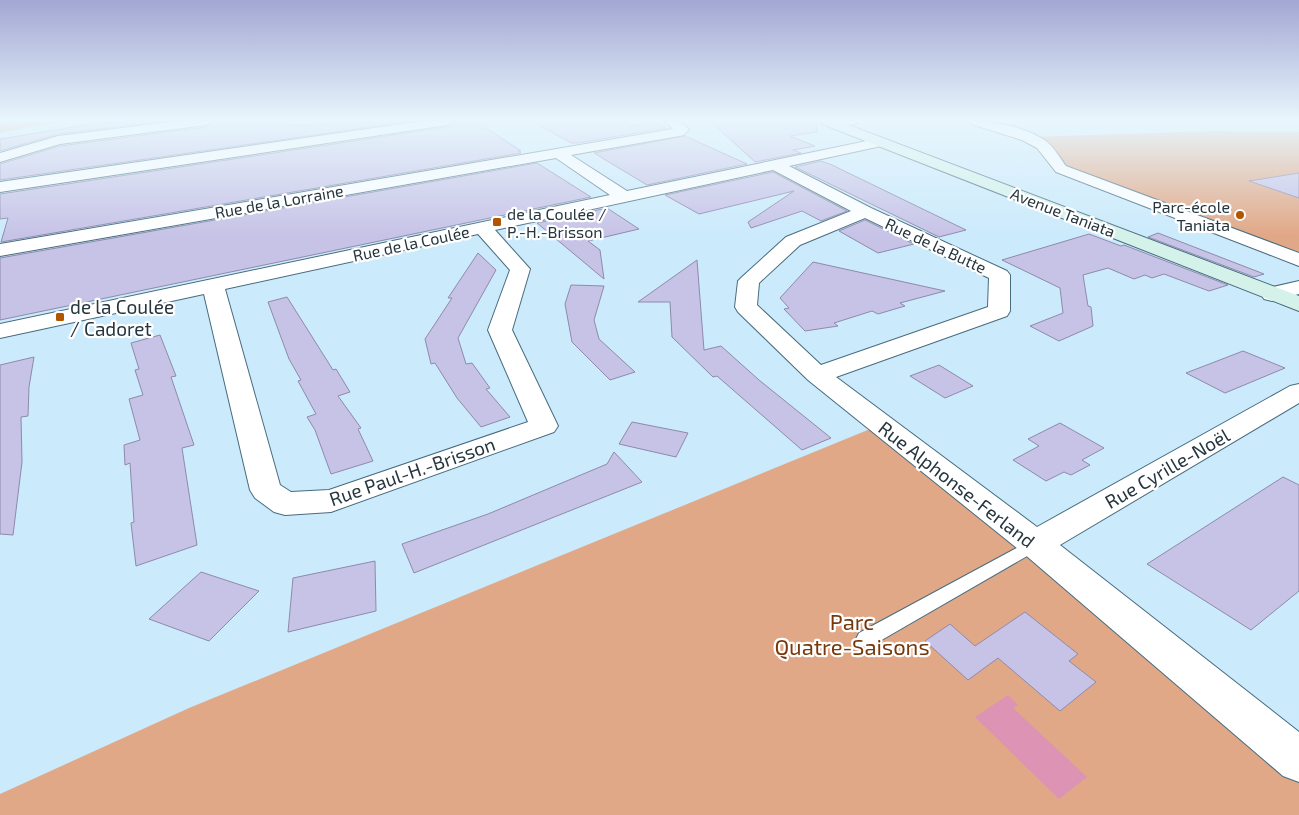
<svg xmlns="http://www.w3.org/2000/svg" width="1299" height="815" font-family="'Exo 2',sans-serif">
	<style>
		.green { fill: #e1a887 }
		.water { fill: #dc93b4 }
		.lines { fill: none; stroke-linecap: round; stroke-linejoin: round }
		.stream { fill: #dc93b4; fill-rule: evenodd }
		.building { fill: #c7c3e7; stroke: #8e8aac }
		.service-casing { stroke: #476c7e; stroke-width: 2 }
		.minor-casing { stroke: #476c7e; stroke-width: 2 }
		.secondary-casing { stroke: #476c7e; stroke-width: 2 }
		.service { fill: #fff; fill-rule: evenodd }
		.minor { fill: #fff; fill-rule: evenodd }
		.secondary { fill: #d4f2e9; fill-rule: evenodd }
		.poi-dot { fill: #b25501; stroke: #fff; stroke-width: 2 }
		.labels { text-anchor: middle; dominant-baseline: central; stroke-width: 4.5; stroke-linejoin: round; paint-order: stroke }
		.far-street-label { font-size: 16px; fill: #26363e; stroke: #fff }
		.far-poi-label { font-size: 16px; fill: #26363e; stroke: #fff; text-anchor: end }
		.poi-label { font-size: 19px; fill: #26363e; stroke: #fff; text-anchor: start }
		.street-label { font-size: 19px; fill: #26363e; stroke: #fff }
		.near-park-label { font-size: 22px; fill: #77390c; stroke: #fff }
	</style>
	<rect width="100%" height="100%" fill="#cbeafb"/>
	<g class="green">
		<polygon points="0,121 64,121 0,133"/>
		<polygon points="1215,131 1299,132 1299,260 1061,169 1027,137"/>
		<polygon points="880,425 1299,760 1299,815 0,815 0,794 189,708"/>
	</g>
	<polygon class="water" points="1008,695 1018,705 1013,708 1087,777 1059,799 975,717"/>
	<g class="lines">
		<polygon class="stream" points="12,121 18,121 0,125 0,123"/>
	</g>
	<g class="building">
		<polygon points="112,121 166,121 58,134 0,151 0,139"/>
		<polygon points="214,121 282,121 286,125 298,124 300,126 343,121 412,121 0,180 0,164 60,146 206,127"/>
		<polygon points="455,121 476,121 521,151 518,151 521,153 1,242 8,218 0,219 0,194 447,127"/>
		<polygon points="532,121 627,121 628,126 652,122 666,128 578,143 571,143"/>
		<polygon points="710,121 816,121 817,132 790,136 815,146 793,150 801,153 755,162"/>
		<polygon points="685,136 747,164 647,185 594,153"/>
		<polygon points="821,161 832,165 966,230 939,237 795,167"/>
		<polygon points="537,163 591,197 0,320 0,258"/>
		<polygon points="773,172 847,211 821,221 802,211 751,228 748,222 794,191 699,214 665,195"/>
		<polygon points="1299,173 1299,198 1249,181"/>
		<polygon points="607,208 639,229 588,241 600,250 604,279 537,223"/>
		<polygon points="865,220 914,244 878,253 839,231"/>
		<polygon points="1158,233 1264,274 1254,277 1148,237"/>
		<polygon points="1089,234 1121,246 1124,245 1228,285 1209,291 1164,274 1152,278 1145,275 1134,279 1108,268 1083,275 1088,306 1091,307 1093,326 1059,341 1030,326 1063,313 1060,288 1002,260"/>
		<polygon points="478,253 496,270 458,338 466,364 472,363 490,388 486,389 510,417 481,427 457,398 435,363 431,364 425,339 452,298 448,298"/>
		<polygon points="697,260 704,350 721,346 759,380 831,438 802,450 717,376 713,377 672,337 670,302 638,302"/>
		<polygon points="813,262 945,291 900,303 905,306 878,314 872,311 834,323 838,326 805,331 784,309 789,308 780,298"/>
		<polygon points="571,285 604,286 594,320 599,339 635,372 610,380 572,342 565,304"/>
		<polygon points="287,297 333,370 336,369 350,392 338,396 361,428 358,429 373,461 331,474 315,430 307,417 316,414 298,381 301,380 289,359 268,302"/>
		<polygon points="160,335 176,376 171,377 194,445 182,448 197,545 136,566 131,523 134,522 130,463 125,465 124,445 140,440 129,399 143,395 135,370 139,369 131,343"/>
		<polygon points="1243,351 1285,368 1225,393 1186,373"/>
		<polygon points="34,357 29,387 28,416 21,417 22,462 13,535 0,534 0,365"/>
		<polygon points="939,365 973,386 945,398 910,376"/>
		<polygon points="632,422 688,433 676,457 619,444"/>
		<polygon points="1060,423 1104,448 1082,460 1090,465 1071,475 1064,472 1046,481 1013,460 1039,446 1028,439"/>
		<polygon points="614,452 642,482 414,573 402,544 488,514 607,464"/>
		<polygon points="1283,477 1299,485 1299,591 1251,630 1147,564"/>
		<polygon points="375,561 376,611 288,632 293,578"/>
		<polygon points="201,572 259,591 209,641 149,619"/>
		<polygon points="1025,612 1078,654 1069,661 1096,682 1060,711 998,658 968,680 925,641 950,624 975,646"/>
	</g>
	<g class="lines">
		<defs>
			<polygon id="service" points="1035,538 1041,540 1044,544 1041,548 873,645 866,647 859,645 856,639 859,633"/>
			<g id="minor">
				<polygon points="178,121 212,121 206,125 60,144 0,162 0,153 58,136"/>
				<polygon points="423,121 453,121 447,125 0,192 0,182"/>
				<path d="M665,121h14l10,8 -5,6 -5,1 -108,19 56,36 254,-53 5,1 2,3 -2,3 -97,21 82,42 136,63 3,4v36l-3,5 -171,61 201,150 253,-141 9,-2v19l-239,142 239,187v50l-16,-6 -260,-223 -215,-173 -70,-68 -3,-5 3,-26 4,-4 44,-40 65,-26 -78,-41 -278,60 35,39 -18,61 46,96 -4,6 -223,80 -46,3 -11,-3 -19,-14 -5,-8 -46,-196 -204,44v-14l610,-129 -54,-37 -556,98v-12l673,-115zM865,218l124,60 -1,29 -167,58 -64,-60 2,-22 41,-38zM478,234l32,36 -22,60 40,92 -199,68 -38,2 -11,-7 -55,-196z"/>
				<polygon points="830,121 857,121 856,124 830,127 828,124"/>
				<path d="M970,121c24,0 56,6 76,20 8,6 14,17 20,25l233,87v13l-243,-94 -19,-24 -15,-8 -51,-16z"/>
				<polygon points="1299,281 1299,294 1272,301 1264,299 1261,294 1264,289"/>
			</g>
			<polygon id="secondary" points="821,121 838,121 1299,296 1299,311 822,124"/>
		</defs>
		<use href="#service" class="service-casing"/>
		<use href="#minor" class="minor-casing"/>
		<use href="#secondary" class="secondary-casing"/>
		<use href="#service" class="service"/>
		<use href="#minor" class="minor"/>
		<use href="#secondary" class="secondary"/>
	</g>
	<linearGradient id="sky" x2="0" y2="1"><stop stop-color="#a3a7d3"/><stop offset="0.51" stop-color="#e8f6fd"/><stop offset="1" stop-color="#e8f6fd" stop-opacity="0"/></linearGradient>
	<rect width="1299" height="235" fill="url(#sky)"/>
	<g class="poi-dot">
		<circle cx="1240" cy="215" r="5"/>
		<rect x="492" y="217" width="10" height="10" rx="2.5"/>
		<rect x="55" y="312" width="10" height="10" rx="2.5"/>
	</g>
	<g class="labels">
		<g class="far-street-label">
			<text transform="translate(279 201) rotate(-10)">Rue de la Lorraine</text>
			<text transform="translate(1063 212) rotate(21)">Avenue Taniata</text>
			<text transform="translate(411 243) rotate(-12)">Rue de la Coulée</text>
			<text transform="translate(936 245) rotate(25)">Rue de la Butte</text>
		</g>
		<g class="far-poi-label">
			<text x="1230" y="206">Parc-école<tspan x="1230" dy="18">Taniata</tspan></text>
			<text x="507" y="213" text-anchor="start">de la Coulée /<tspan x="507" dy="18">P.-H.-Brisson</tspan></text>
		</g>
		<g class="poi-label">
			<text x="70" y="306">de la Coulée<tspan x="70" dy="22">/ Cadoret</tspan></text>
		</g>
		<g class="street-label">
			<text transform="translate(1167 468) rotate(-30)">Rue Cyrille-Noël</text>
			<text transform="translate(412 471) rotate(-19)">Rue Paul-H.-Brisson</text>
			<text transform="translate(957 484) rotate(38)">Rue Alphonse-Ferland</text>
		</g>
		<g class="near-park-label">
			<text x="852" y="621">Parc<tspan x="852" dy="25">Quatre-Saisons</tspan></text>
		</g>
	</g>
</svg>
